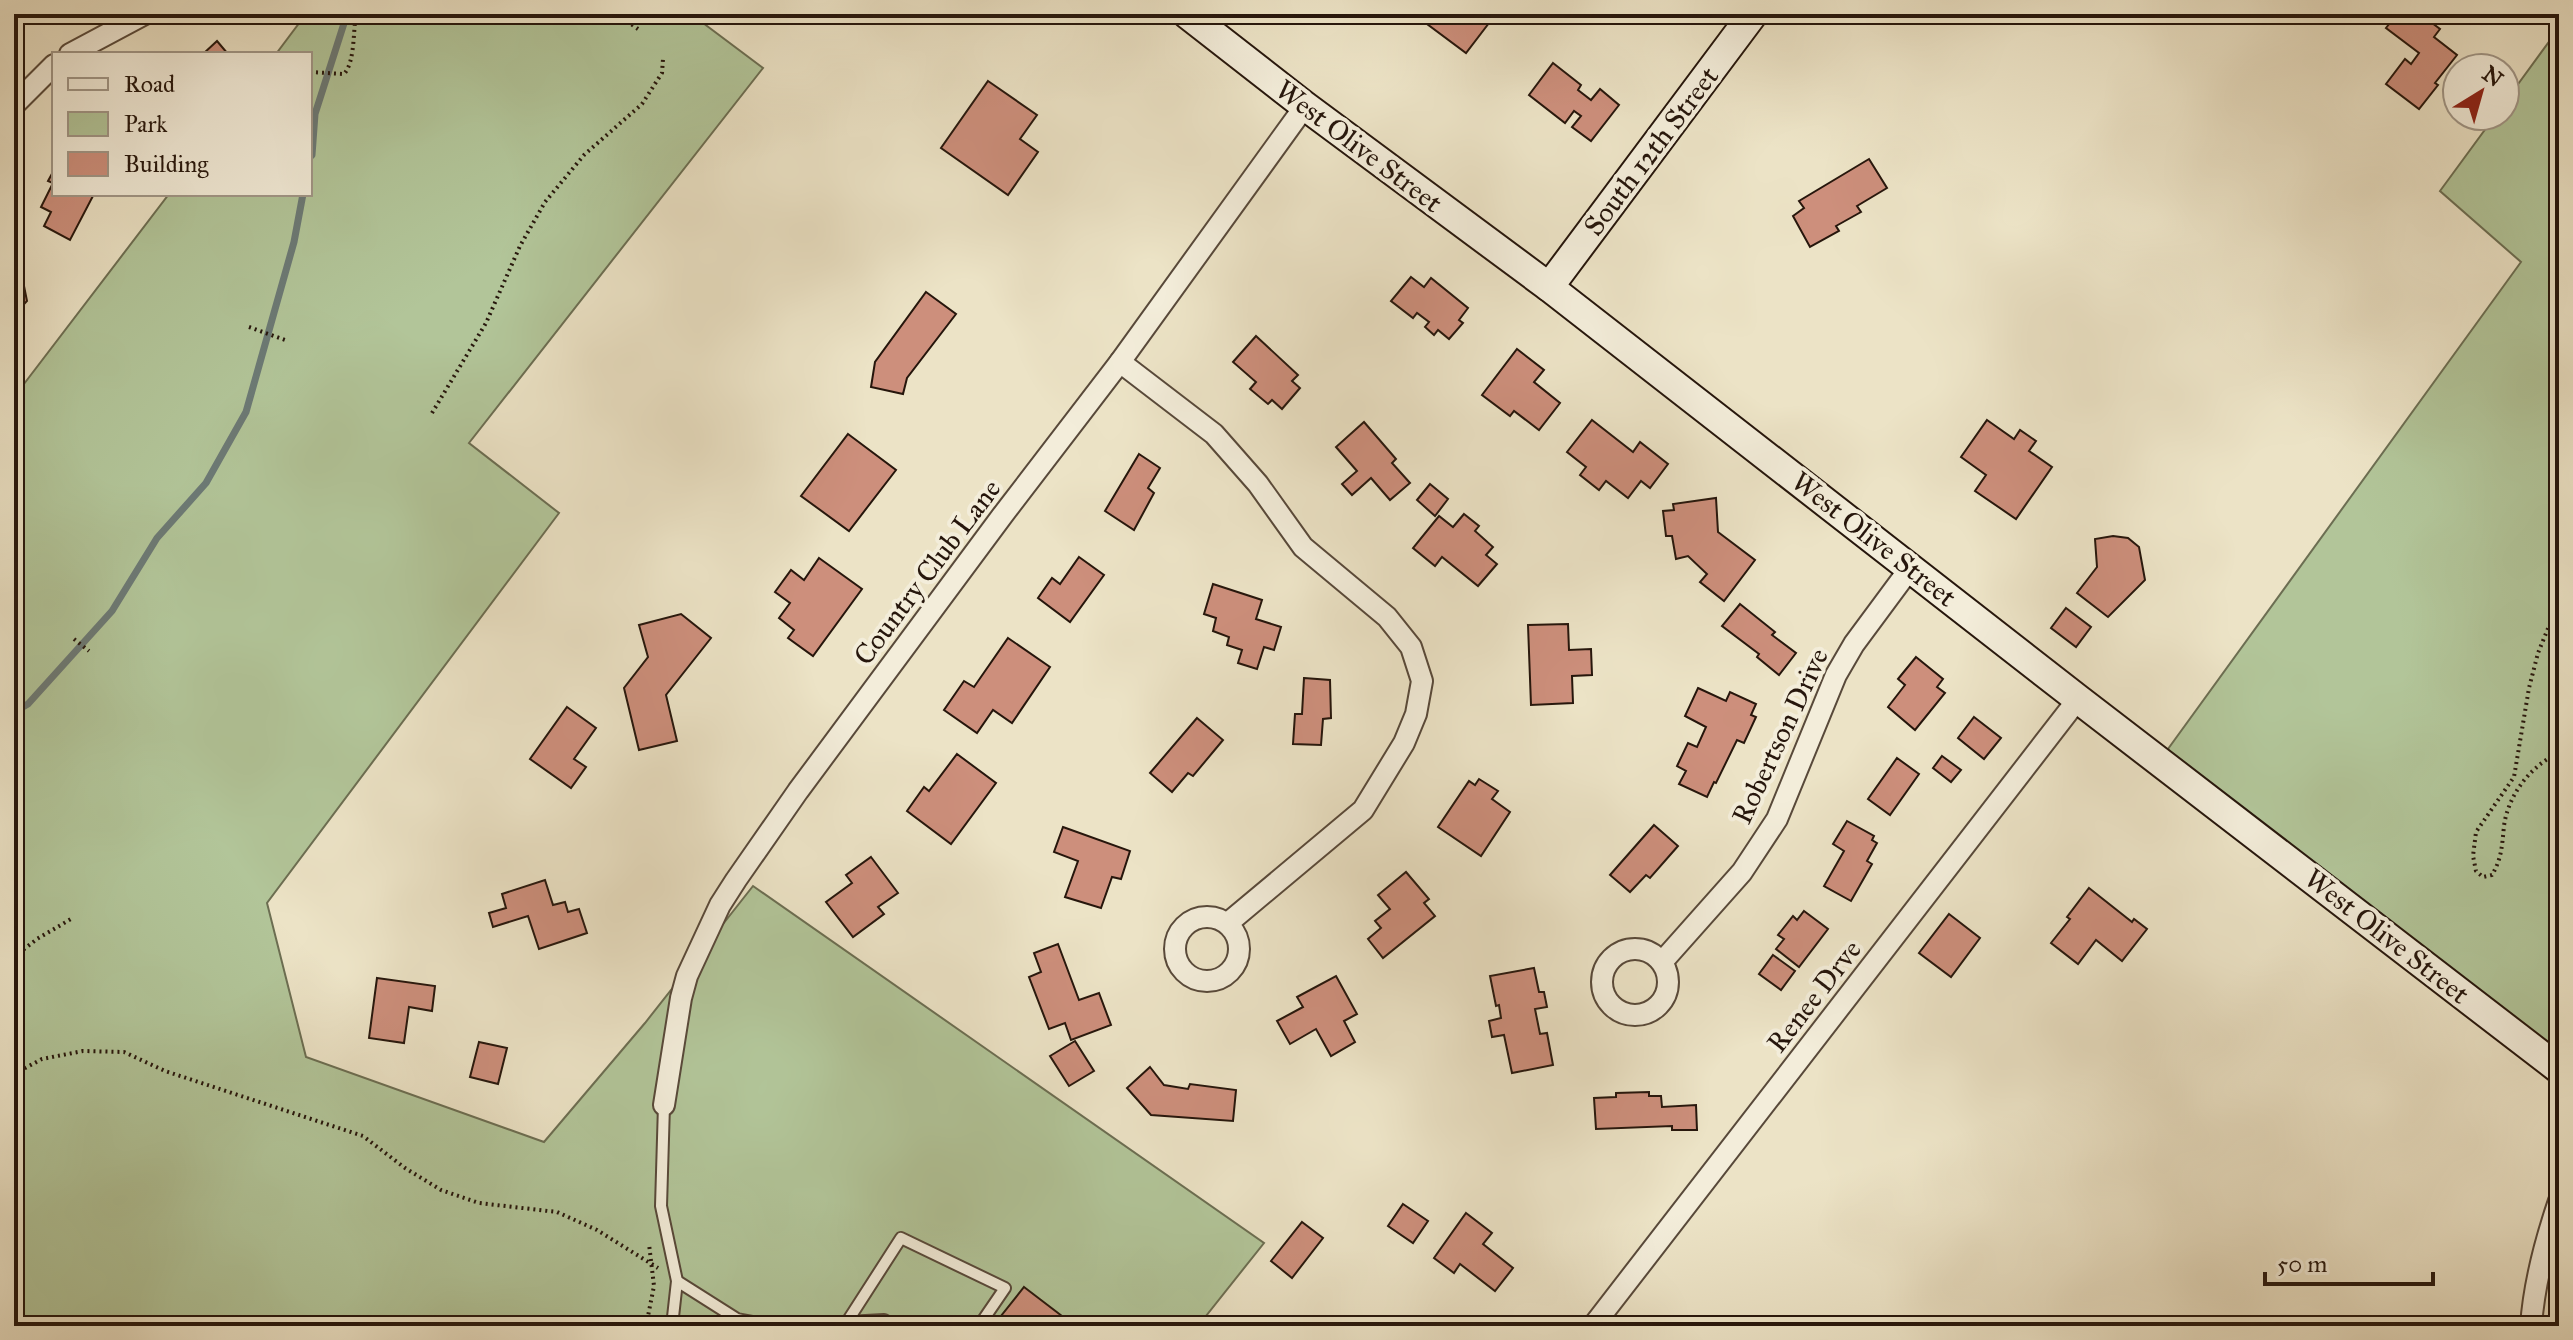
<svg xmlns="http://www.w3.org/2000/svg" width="2573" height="1340" font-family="'IM FELL Great Primer',serif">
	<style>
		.green { fill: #b2c599; stroke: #6c6e52; stroke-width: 2 }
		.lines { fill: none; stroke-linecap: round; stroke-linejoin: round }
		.stream { stroke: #6c7a76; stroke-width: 7 }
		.building { fill: #cd8f7c; stroke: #26160c; stroke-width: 2 }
		.lane-casing { stroke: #58493a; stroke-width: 14 }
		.street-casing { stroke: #58493a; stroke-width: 24 }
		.secondary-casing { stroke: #26160c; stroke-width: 32 }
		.path { stroke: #26160c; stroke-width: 4; stroke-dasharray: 2 4; stroke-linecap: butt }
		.lane { stroke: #f3edda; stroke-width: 10 }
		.street { stroke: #f3edda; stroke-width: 20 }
		.secondary { stroke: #f3edda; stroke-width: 28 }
		.labels { text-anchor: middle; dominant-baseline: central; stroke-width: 8; stroke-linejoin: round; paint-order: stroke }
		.street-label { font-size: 28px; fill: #26160c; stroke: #f3edda }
	</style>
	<rect width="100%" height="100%" fill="#ece3c6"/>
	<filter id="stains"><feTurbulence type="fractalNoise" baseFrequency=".0025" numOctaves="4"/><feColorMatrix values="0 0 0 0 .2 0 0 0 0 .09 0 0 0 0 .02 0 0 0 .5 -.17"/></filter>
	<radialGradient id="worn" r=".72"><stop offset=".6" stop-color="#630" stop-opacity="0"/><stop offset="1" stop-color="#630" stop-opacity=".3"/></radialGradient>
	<g class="green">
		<polygon points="306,14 691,14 763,68 469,443 559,513 267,903 306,1057 544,1142 645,1023 753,886 1264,1243 1198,1326 14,1326 14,397 169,194 310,194 310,54 276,54"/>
		<polygon points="2559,28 2559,1069 2160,760 2521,262 2440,191 2495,116 2505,116 2505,102"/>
	</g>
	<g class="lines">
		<g class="stream">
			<polyline points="310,157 312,155 315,114 347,14"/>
			<polyline points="14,712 28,704 112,611 157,538 206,483 246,412 294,242 303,194"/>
		</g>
	</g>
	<g class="building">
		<polygon points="1428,14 1477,14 1489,23 1466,53 1423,21"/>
		<polygon points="2397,14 2420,14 2440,29 2434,37 2457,55 2435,83 2438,85 2419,109 2386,84 2405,59 2411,64 2419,53 2386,28"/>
		<polygon points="217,41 228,54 203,54"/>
		<polygon points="1553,63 1581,85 1578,90 1591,100 1600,89 1619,105 1591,141 1572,127 1581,116 1574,111 1565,123 1529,95"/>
		<polygon points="988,81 1037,115 1020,139 1038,152 1008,195 941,148"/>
		<polygon points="1869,159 1887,188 1857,206 1861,212 1836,226 1839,231 1810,247 1793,216 1804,208 1799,201"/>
		<polygon points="54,170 54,194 94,194 70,240 44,226 51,212 41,207 53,183 48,181"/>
		<polygon points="1411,277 1424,287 1431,278 1468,308 1459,320 1463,323 1449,339 1438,330 1434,335 1425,327 1429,322 1417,313 1413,318 1391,301"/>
		<polygon points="14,283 24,286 27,301 14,315"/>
		<polygon points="926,292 956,314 907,378 903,394 871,387 875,362"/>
		<polygon points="1256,336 1298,375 1292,381 1300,388 1282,409 1272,400 1268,404 1250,389 1256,382 1233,362"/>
		<polygon points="1517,349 1544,370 1534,382 1560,403 1539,430 1514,411 1510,416 1482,395"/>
		<polygon points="1592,420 1633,452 1640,442 1668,464 1650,488 1641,481 1628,498 1606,481 1599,490 1580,475 1586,467 1567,452"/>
		<polygon points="1987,420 2014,439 2020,430 2036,441 2029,451 2052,467 2016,519 1975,491 1986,475 1961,457"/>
		<polygon points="1364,422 1396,459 1392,463 1410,483 1390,500 1371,478 1352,495 1342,484 1357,471 1336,447"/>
		<polygon points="848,434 896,470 849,531 801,496"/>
		<polygon points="1139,454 1160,468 1148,488 1154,493 1134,530 1105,511"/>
		<polygon points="1430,484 1448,499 1435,516 1417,500"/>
		<polygon points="1716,498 1718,532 1755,560 1724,601 1700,582 1707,574 1688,556 1676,559 1672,536 1666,536 1663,511 1674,510 1673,504"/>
		<polygon points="1464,514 1479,526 1475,531 1493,547 1486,555 1497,564 1478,586 1442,557 1435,566 1413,548 1439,516 1453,527"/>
		<polygon points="2113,536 2128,538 2139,547 2145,580 2108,617 2077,593 2097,567 2095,539"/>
		<polygon points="1079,557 1104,575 1070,622 1038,598 1052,578 1060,584"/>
		<polygon points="819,558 862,589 813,656 788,638 794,630 779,618 790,603 775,592 791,570 804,580"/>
		<polygon points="1213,584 1262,600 1256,619 1281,627 1274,650 1264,647 1257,669 1238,663 1242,650 1227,645 1229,637 1213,631 1216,618 1204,614"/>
		<polygon points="1740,604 1775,632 1772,635 1796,653 1779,675 1757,657 1759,654 1722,626"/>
		<polygon points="2066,608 2091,627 2076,647 2051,628"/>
		<polygon points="681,614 711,638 666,695 677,741 639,750 624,688 648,657 639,625"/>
		<polygon points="1568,624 1569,650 1591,649 1592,675 1572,676 1573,703 1531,705 1528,625"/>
		<polygon points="1008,638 1050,667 1012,723 993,710 977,733 944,710 964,681 974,687"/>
		<polygon points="1916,657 1943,679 1937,687 1945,693 1915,730 1888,707 1905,685 1898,679"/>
		<polygon points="1304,678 1330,680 1331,718 1323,719 1321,745 1293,744 1295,714 1302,714"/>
		<polygon points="1698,688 1726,701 1730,692 1756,704 1751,715 1756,717 1744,743 1737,740 1716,783 1714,782 1707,797 1679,784 1686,771 1677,766 1688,743 1697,747 1706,727 1685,716"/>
		<polygon points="567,707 596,728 574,759 586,767 571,788 530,759"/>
		<polygon points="1974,717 2001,738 1984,759 1958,738"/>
		<polygon points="1197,718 1223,740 1193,776 1188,773 1172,792 1150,773"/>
		<polygon points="957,754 996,783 951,844 907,811 924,787 929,791"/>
		<polygon points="1942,756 1961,770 1951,782 1933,768"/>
		<polygon points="1897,758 1919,774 1890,815 1868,799"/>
		<polygon points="1479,779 1498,791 1492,799 1510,812 1481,856 1438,827 1469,781 1475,785"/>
		<polygon points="1847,821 1874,836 1872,840 1877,843 1867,861 1872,864 1851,901 1824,886 1844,851 1833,844"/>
		<polygon points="1654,825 1678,846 1650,878 1646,875 1630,892 1610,875"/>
		<polygon points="1063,827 1130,851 1121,879 1112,877 1101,908 1065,897 1078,861 1054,852"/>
		<polygon points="871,857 898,893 878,907 884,914 853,937 826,902 852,883 846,875"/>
		<polygon points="1406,872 1429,899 1424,903 1435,916 1383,958 1368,939 1381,928 1375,921 1390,909 1378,895"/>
		<polygon points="545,880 553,905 565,902 568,912 579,909 587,933 539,949 528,916 493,927 489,913 506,908 502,894"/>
		<polygon points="2089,888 2132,922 2134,919 2147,929 2122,961 2096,940 2078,964 2051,943 2070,919 2067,917"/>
		<polygon points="1804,911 1828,929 1799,967 1776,949 1784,939 1778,935 1793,916 1797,920"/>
		<polygon points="1949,914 1980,938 1951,977 1919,953"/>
		<polygon points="1058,944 1079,1000 1099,993 1111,1025 1071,1040 1065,1023 1049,1029 1029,977 1041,972 1034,953"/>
		<polygon points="1773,955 1795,971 1781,990 1759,974"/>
		<polygon points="1534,968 1539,992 1544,992 1547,1007 1535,1009 1540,1034 1547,1033 1553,1065 1512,1073 1504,1035 1492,1037 1489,1021 1501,1018 1499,1005 1496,1006 1490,976"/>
		<polygon points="1336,976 1357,1014 1344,1021 1355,1042 1331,1056 1316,1029 1290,1044 1277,1021 1303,1007 1297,997"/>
		<polygon points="377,978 435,986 432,1011 409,1007 404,1043 369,1038"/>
		<polygon points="1075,1041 1094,1071 1069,1086 1050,1056"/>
		<polygon points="479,1042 507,1048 498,1084 470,1077"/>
		<polygon points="1150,1067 1164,1085 1188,1089 1190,1084 1236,1090 1233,1121 1151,1115 1127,1088"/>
		<polygon points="1649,1092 1649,1096 1661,1096 1662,1107 1696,1105 1697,1130 1672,1130 1672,1126 1596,1129 1594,1098 1616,1097 1616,1093"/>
		<polygon points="1403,1204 1428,1221 1413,1243 1388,1226"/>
		<polygon points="1466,1213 1492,1233 1483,1244 1513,1268 1495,1291 1460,1264 1454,1273 1434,1258"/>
		<polygon points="1302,1222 1323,1238 1292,1278 1271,1261"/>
		<polygon points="1024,1287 1075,1326 993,1326"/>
	</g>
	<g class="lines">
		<defs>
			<g id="lane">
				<polyline points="664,1105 661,1206 677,1281 672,1326"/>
				<polyline points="677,1281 737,1319 773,1326"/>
				<polyline points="847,1322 901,1238 1005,1288 979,1326"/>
				<polyline points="847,1322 884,1320 895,1326"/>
			</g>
			<g id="street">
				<polyline points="70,54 145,14"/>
				<polyline points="14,105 54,65"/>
				<polyline points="1120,362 1214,434 1258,484 1303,547 1387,617 1411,647 1422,681 1416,714 1404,743 1363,810 1228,923"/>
				<circle cx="1207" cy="949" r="32"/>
				<circle cx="1635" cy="982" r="33"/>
				<polyline points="1662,962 1742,872 1777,819 1836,675 1854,644 1911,567"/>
				<polyline points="664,1105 681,998 687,976 720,905 736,880 798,791 1002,516 1120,362 1305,106"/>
				<polyline points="1593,1326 2078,699"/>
				<path d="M2531,1326c3,-43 14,-84 28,-125"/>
			</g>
			<g id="secondary">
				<polyline points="1187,14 1305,106 1549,287 2078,699 2559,1069"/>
				<polyline points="1549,287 1753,14"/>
			</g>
		</defs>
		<use href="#lane" class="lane-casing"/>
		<use href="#street" class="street-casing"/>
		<use href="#secondary" class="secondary-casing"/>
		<g class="path">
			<polyline points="617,14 638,29"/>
			<path d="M310,72l34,2c11,-12 9,-42 12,-60"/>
			<polyline points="249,327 285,340"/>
			<polyline points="432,413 486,323 520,246 545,202 584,155 642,104 662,73 663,59"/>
			<path d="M2559,614l-10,12 -11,27 -9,35 -15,89 -38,55 -3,24 3,15 7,6 9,-2c10,-17 10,-30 12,-49 4,-31 27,-61 55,-73"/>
			<polyline points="74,639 89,651"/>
			<polyline points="14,957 37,939 71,919"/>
			<polyline points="14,1074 42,1059 83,1051 124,1052 165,1071 363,1136 405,1168 441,1190 479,1203 557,1212 597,1230 658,1268"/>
			<polyline points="646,1326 654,1286 649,1244"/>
		</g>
		<use href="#lane" class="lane"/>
		<use href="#street" class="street"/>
		<use href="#secondary" class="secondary"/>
	</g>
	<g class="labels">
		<g class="street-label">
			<text transform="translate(1359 146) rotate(37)">West Olive Street</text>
			<text transform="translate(1651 151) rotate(-53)">South 12th Street</text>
			<text transform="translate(1874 539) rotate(38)">West Olive Street</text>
			<text transform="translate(927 572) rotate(-53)">Country Club Lane</text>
			<text transform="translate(1780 736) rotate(-65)">Robertson Drive</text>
			<text transform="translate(2387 936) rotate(38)">West Olive Street</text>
			<text transform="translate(1814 996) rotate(-52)">Renee Drve</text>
		</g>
	</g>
	<rect width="2573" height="1340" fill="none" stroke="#ece3c6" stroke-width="48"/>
	<rect x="16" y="16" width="2541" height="1308" fill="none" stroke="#26160c" stroke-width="4"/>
	<rect x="24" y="24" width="2525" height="1292" fill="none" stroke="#26160c" stroke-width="2"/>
	<rect x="52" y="52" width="260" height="144" fill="#f3edda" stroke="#a19788" stroke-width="2"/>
	<rect x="68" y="78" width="40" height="12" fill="#f3edda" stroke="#a19788" stroke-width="2"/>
	<text x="124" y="92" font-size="24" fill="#26160c">Road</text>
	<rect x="68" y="112" width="40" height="24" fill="#b2c599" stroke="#a19788" stroke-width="2"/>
	<text x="124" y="132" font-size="24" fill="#26160c">Park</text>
	<rect x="68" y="152" width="40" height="24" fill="#cd8f7c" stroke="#a19788" stroke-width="2"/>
	<text x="124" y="172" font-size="24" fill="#26160c">Building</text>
	<g transform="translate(2481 92) rotate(37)"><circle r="38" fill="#f3edda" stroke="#a19788" stroke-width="2"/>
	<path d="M0-6L14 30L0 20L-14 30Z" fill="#8f2418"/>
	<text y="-12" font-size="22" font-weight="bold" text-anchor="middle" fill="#26160c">N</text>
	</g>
	<path d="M2265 1272v12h168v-12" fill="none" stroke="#26160c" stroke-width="4"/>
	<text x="2277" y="1272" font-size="24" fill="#26160c" stroke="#f3edda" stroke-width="6" paint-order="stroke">50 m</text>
	<rect width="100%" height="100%" filter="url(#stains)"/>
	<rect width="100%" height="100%" fill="url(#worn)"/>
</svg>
